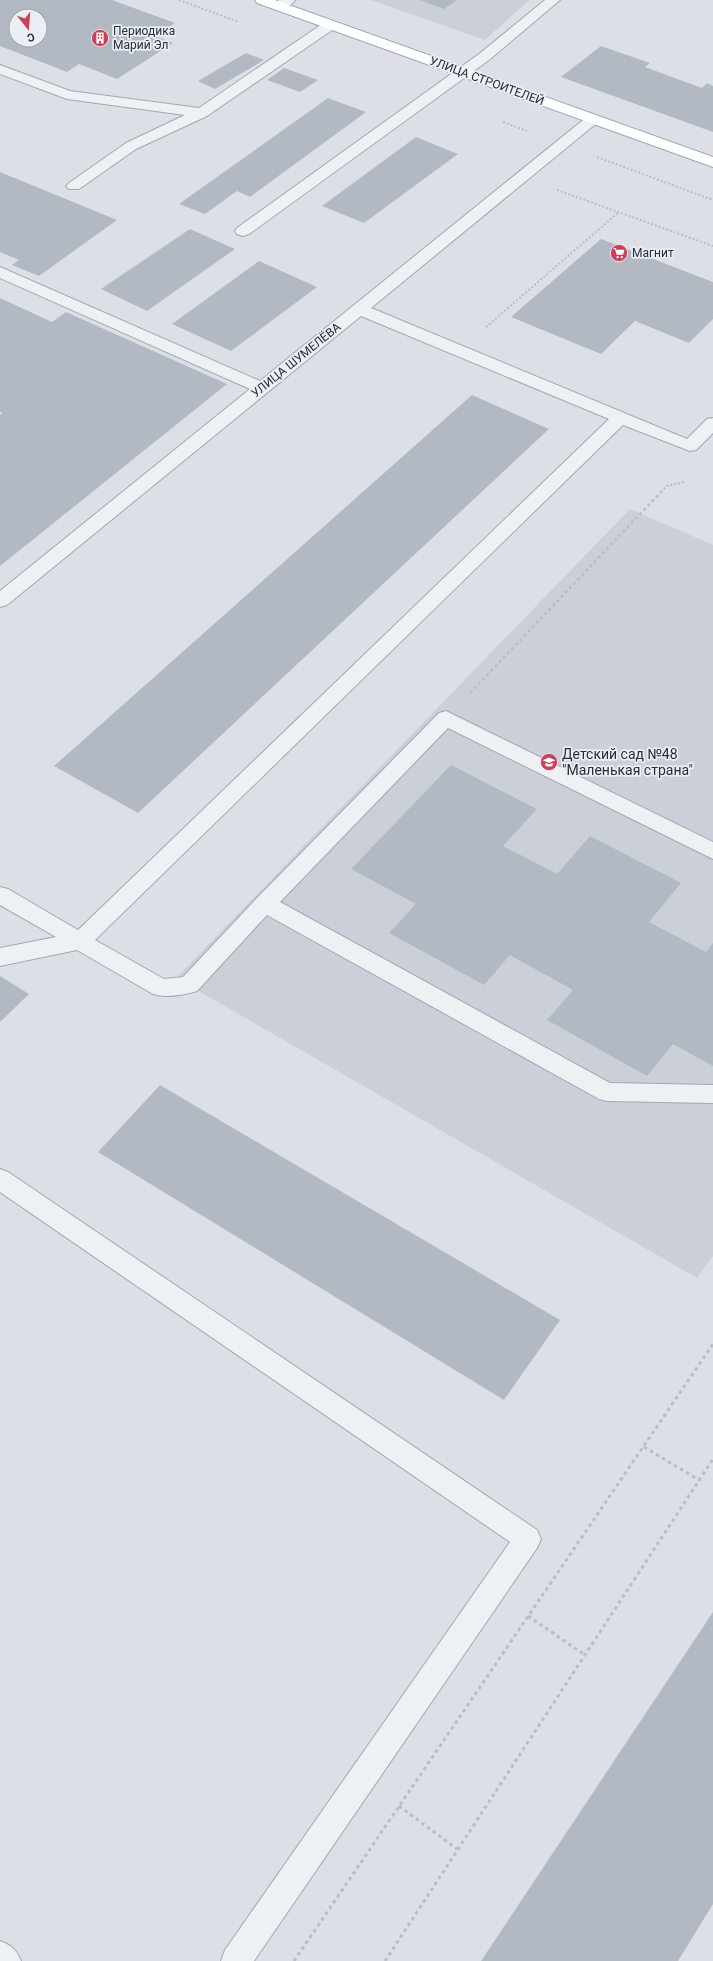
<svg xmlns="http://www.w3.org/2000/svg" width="713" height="1961" font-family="Roboto,sans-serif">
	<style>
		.built { fill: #cacfd8 }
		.building { fill: #b3b9c3; fill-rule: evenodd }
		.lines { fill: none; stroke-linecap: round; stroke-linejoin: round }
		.minor-casing { stroke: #a2a7b0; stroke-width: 2 }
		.major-casing { stroke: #9ba5b2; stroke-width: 2 }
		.path-far2 { stroke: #babec4; stroke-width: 2; stroke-dasharray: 2 2; stroke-linecap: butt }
		.path-far1 { stroke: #babec4; stroke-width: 2.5; stroke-dasharray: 3 3; stroke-linecap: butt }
		.path { stroke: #babec4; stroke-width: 3; stroke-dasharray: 3.5 3.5; stroke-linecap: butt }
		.minor { fill: #eef1f4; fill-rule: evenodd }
		.major { fill: #fff; fill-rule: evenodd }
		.labels { text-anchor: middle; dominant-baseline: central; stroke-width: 3.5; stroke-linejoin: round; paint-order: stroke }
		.far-poi-label { font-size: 12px; fill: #262e3c; stroke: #ebeff4; text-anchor: start }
		.far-street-label { font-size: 12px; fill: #262e3c; stroke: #ebeff4 }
		.poi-label { font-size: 14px; fill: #262e3c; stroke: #ebeff4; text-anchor: start }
	</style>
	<rect width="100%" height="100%" fill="#dce0e6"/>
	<g class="built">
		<polygon points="371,0 529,0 485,40"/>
		<polygon points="630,509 713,545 713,1256 697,1278 176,978"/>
	</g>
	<g class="building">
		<path d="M0,0h112l63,23 -20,13 18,7 -56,36 -38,-15 -12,8 -67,-26zM16,16h24v24h-24z"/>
		<polygon points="419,0 457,0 444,9"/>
		<polygon points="601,46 650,63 645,67 702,88 707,83 713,86 713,132 561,77"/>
		<polygon points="246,53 264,60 215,89 198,81"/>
		<polygon points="284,68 318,80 300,92 267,80"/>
		<polygon points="328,98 366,112 250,197 237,191 205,214 179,204"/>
		<polygon points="416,137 458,154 364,223 322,206"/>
		<polygon points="0,172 117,220 39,276 12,265 19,260 0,252"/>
		<polygon points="190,229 235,249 147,311 101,289"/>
		<polygon points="601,239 713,282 713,319 689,343 635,321 601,354 511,317"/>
		<polygon points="259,261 317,287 231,351 172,324"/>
		<polygon points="0,298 52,322 66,312 227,384 0,566 0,415 3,413 0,412"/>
		<polygon points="472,395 549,429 138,813 54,766"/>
		<polygon points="451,765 537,809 503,846 557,874 590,836 681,883 649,922 706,952 713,943 713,1066 673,1044 647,1076 547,1020 573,990 510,955 484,985 389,933 416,904 351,869"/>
		<polygon points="0,976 29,994 0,1022"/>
		<polygon points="160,1085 560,1320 504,1400 98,1152"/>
		<polygon points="713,1612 713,1904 678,1961 481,1961"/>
	</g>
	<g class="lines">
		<defs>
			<g id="minor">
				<path d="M279,0h16c-5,7 -13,11 -21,9l-2,-3z"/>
				<polygon points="545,0 560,0 489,60 249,234 243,236 237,234 235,231 237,228 479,54"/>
				<polygon points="330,21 335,22 337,25 335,28 207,116 136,149 79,189 69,189 66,186 69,183 126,143 185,115 67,99 0,74 0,65 70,91 199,108 325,22"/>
				<path d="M593,115l5,1 2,3 -2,3 -227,186 316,131 20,-20 6,-1v15l-17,17 -6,1 -67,-26 -528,515 69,39 19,-2 74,-79 182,-185 7,-2 267,131v17l-265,-131 -168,174 330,181 103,2v18l-106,-2 -8,-2 -332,-184 -70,76c-13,4 -31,7 -44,3l-76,-44 -77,16v-18l56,-11 -56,-32v-18l8,2 70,41 531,-511 -248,-103 -354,289 -7,2v-16l250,-202 -250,-111v-11l260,114 328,-265z"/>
				<polygon points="0,1169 8,1172 537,1530 541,1539 537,1548 254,1961 221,1961 225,1950 510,1542 0,1192"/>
				<path d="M0,1941c12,5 16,8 21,20h-21z"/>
			</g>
			<polygon id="major" points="255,0 275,0 713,157 713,167 257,3"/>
		</defs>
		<use href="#minor" class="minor-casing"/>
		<use href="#major" class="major-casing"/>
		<g class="path-far2">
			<polyline points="179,0 239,22"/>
			<polyline points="503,122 527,131"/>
			<polyline points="597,157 713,200"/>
			<polyline points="557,190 713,246"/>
			<polyline points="486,327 619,212"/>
			<polyline points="661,492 667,486 684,482"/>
		</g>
		<polyline class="path-far1" points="470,693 662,491"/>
		<g class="path">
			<polyline points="644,1447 699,1480"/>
			<polyline points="528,1616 585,1655"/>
			<polyline points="399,1806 457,1849"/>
			<polyline points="294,1961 713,1344"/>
			<polyline points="385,1961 713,1459"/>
		</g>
		<use href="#minor" class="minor"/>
		<use href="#major" class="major"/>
	</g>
	<defs>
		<symbol id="building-disc" viewBox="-11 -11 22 22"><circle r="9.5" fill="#cd3f57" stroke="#ebeff4"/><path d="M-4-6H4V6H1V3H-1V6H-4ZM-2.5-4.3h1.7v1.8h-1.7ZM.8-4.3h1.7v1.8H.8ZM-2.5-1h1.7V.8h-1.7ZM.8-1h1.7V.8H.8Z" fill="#fff"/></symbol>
		<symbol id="supermarket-disc" viewBox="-11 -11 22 22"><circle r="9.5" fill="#cd3f57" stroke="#ebeff4"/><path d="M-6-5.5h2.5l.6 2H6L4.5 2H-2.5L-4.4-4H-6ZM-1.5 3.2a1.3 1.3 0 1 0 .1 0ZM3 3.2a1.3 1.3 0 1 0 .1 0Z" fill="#fff"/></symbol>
		<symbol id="school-disc" viewBox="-11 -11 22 22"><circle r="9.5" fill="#cd3f57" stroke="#ebeff4"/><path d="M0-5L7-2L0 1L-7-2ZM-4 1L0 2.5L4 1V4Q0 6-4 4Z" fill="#fff"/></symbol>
	</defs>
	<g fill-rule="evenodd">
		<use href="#building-disc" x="90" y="28" width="20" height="20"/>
		<use href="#supermarket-disc" x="609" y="243" width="20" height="20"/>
		<use href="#school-disc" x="539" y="752" width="20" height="20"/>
	</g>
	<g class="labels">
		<g class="far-poi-label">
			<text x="113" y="31">Периодика<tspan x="113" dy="14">Марий Эл</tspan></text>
			<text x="632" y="253">Магнит</text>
		</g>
		<g class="far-street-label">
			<text transform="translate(487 81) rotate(20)">УЛИЦА СТРОИТЕЛЕЙ</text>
			<text transform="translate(296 360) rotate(-39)">УЛИЦА ШУМЕЛЁВА</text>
		</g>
		<g class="poi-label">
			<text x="562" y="754">Детский сад №48<tspan x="562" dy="16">"Маленькая страна"</tspan></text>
		</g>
	</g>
	<g transform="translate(28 28) rotate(163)"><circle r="19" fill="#ebeff4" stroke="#9ca2aa"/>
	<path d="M0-3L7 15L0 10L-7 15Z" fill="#cd3f57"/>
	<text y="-6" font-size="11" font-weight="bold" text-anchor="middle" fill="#262e3c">С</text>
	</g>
</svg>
